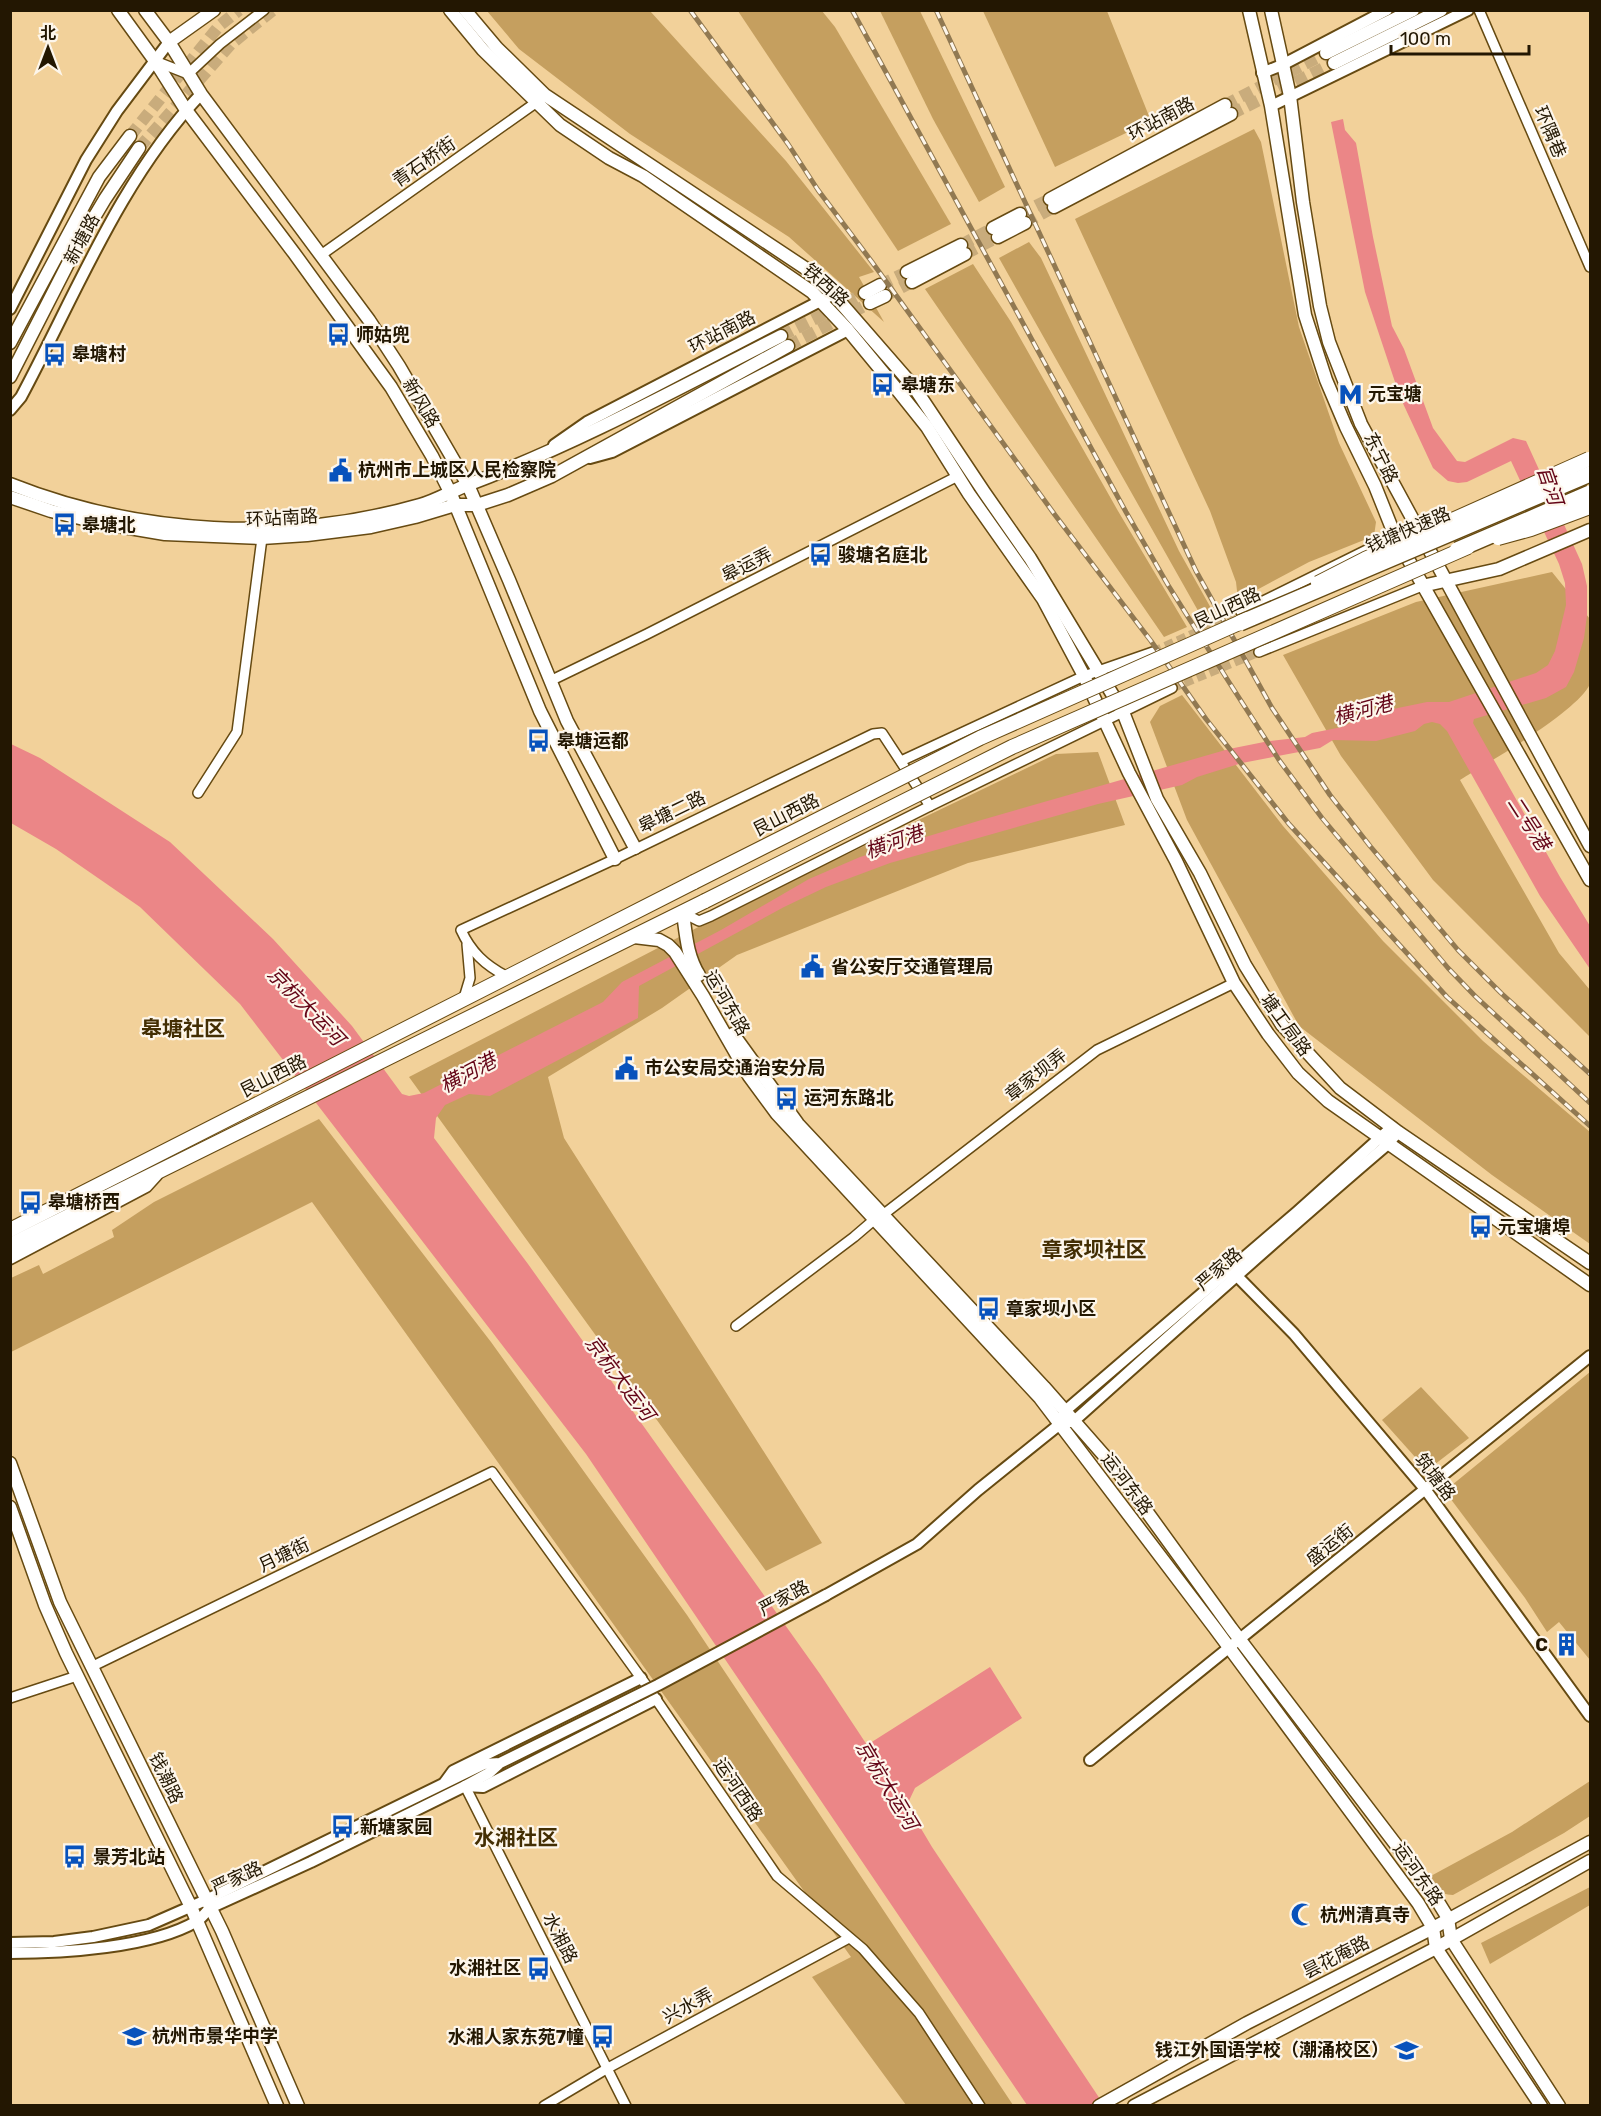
<svg xmlns="http://www.w3.org/2000/svg" width="1601" height="2116" font-family="Rubik,'Noto Sans SC',sans-serif">
	<style>
		.green { fill: #c59f5f }
		.water { fill: #eb8687 }
		.lines { fill: none; stroke-linecap: round; stroke-linejoin: round }
		.minor-tunnel { stroke: #c9ac7c; stroke-width: 9; stroke-dasharray: 9 4.5; stroke-linecap: butt }
		.secondary-tunnel { stroke: #c9ac7c; stroke-width: 12; stroke-dasharray: 12 6; stroke-linecap: butt }
		.minor-casing { stroke: #664a12; stroke-width: 12 }
		.tertiary-casing { stroke: #664a12; stroke-width: 14 }
		.secondary-casing { stroke: #664a12; stroke-width: 15 }
		.primary-casing { stroke: #664a12; stroke-width: 16 }
		.minor { stroke: #fff; stroke-width: 9 }
		.tertiary { stroke: #fff; stroke-width: 10 }
		.secondary { stroke: #fff; stroke-width: 12 }
		.primary { stroke: #fff; stroke-width: 14 }
		.rail-casing { stroke: #917952; stroke-width: 5 }
		.rail { stroke: #fdf6eb; stroke-width: 3; stroke-dasharray: 9; stroke-linecap: butt }
		.tertiary-bridge-casing { stroke: #664a12; stroke-width: 14; stroke-linecap: butt }
		.primary-bridge-casing { stroke: #664a12; stroke-width: 16; stroke-linecap: butt }
		.trunk-bridge-casing { stroke: #664a12; stroke-width: 18; stroke-linecap: butt }
		.tertiary-bridge { stroke: #fff; stroke-width: 10 }
		.primary-bridge { stroke: #fff; stroke-width: 14 }
		.trunk-bridge { stroke: #fff; stroke-width: 15 }
		.labels { text-anchor: middle; dominant-baseline: central; stroke-width: 4.5; stroke-linejoin: round; paint-order: stroke }
		.street-label { font-size: 18px; fill: #231702; stroke: #fdf6eb }
		.poi-label { font-size: 18px; font-weight: bold; fill: #231702; stroke: #fdf6eb; text-anchor: start }
		.water-label { font-size: 20px; font-style: italic; fill: #640517; stroke: #fdf6eb }
		.quarter-label { font-size: 21px; font-weight: bold; fill: #432e03; stroke: #fdf6eb }
	</style>
	<rect width="100%" height="100%" fill="#f2d19a"/>
	<g class="green">
		<polygon points="487,11 650,11 786,161 874,272 859,277 884,322 789,237 630,134 519,49"/>
		<polygon points="738,11 822,11 835,27 951,224 898,251"/>
		<polygon points="880,11 920,11 1005,187 979,202 933,119"/>
		<polygon points="983,11 1107,11 1151,121 1055,167"/>
		<polygon points="1254,129 1261,142 1299,327 1339,443 1376,522 1374,536 1309,562 1238,600 1236,582 1210,511 1075,219"/>
		<polygon points="1029,242 1041,258 1179,551 1212,610 1201,616 999,258"/>
		<polygon points="973,264 1011,322 1118,511 1187,627 1164,637 925,289"/>
		<path d="M1552,572l38,47v65c-13,28 -100,77 -130,96l99,173 31,37v47l-157,-157 -92,-124 -58,-101 133,-53z"/>
		<polygon points="1182,695 1283,826 1383,941 1483,1041 1590,1132 1590,1244 1492,1175 1299,1026 1187,820 1150,722 1160,706"/>
		<polygon points="1098,752 1125,825 968,863 737,955 662,1008 548,1077 564,1138 822,1543 766,1571 409,1077 737,907 1056,754"/>
		<polygon points="319,1119 491,1342 687,1615 1013,2105 906,2105 812,1977 851,1957 312,1202 11,1352 11,1278 39,1265 43,1274 114,1237 112,1230 154,1202"/>
		<polygon points="1590,1372 1590,1660 1559,1622 1547,1632 1525,1598 1450,1498 1452,1485"/>
		<polygon points="1421,1387 1469,1438 1430,1468 1424,1467 1382,1420"/>
		<path d="M1590,1781v35l-26,17 -111,62c-15,-1 -18,-6 -24,-18l83,-45z"/>
		<polygon points="1590,1887 1590,1905 1490,1964 1481,1943"/>
	</g>
	<polygon class="water" points="1343,119 1345,130 1356,143 1373,237 1392,326 1404,349 1433,428 1457,461 1465,462 1513,438 1526,441 1582,564 1587,586 1587,615 1584,638 1574,672 1566,687 1546,698 1474,719 1473,723 1560,877 1590,926 1590,969 1540,896 1447,731 1440,724 1432,722 1424,724 1415,731 1376,741 1333,740 1320,748 1242,763 1197,777 1182,785 1098,804 890,863 826,887 784,907 639,986 638,1018 490,1096 469,1094 445,1105 436,1118 434,1138 528,1264 820,1674 867,1745 990,1667 1022,1718 915,1788 907,1805 932,1847 1104,2105 1027,2105 586,1454 240,1004 140,907 56,849 11,823 11,744 40,758 170,842 273,939 352,1026 402,1094 409,1096 424,1093 603,1002 622,982 721,930 809,879 860,857 978,821 1229,749 1269,741 1305,737 1312,733 1342,727 1369,714 1427,702 1449,702 1536,673 1548,665 1555,651 1566,605 1565,583 1559,564 1511,461 1467,482 1458,483 1448,481 1433,468 1400,397 1365,292 1331,122"/>
	<g class="lines">
		<g class="minor-tunnel">
			<polyline points="1153,652 1241,612"/>
			<polyline points="1172,688 1259,652"/>
		</g>
		<g class="secondary-tunnel">
			<polyline points="1225,105 1326,53"/>
			<polyline points="1231,114 1334,63"/>
			<polyline points="130,136 219,26 239,10"/>
			<polyline points="139,148 231,44 273,10"/>
			<polyline points="1020,214 1050,199"/>
			<polyline points="1025,223 1054,207"/>
			<polyline points="961,245 993,228"/>
			<polyline points="965,254 998,237"/>
			<polyline points="880,285 907,272"/>
			<polyline points="885,296 912,282"/>
			<polyline points="781,336 865,293"/>
			<polyline points="788,346 870,303"/>
		</g>
		<defs>
			<g id="minor">
				<polyline points="1479,10 1590,267"/>
				<polyline points="155,61 188,74 220,44 264,10"/>
				<polyline points="321,255 541,99"/>
				<polyline points="1241,612 1395,536"/>
				<polyline points="1259,652 1422,586"/>
				<polyline points="550,681 647,634 958,476"/>
				<polyline points="901,761 1084,676 1153,652"/>
				<polyline points="198,793 237,732 262,538"/>
				<polyline points="683,913 699,921 711,916 930,806 1172,688"/>
				<path d="M506,976c-21,-11 -35,-24 -45,-46l154,-71 258,-125 9,-1 48,73"/>
				<polyline points="464,998 470,978 467,944"/>
				<polyline points="736,1326 854,1237 875,1219 884,1214 1097,1050 1234,983"/>
				<polyline points="91,1667 492,1472 649,1689 777,1876 863,1949 919,2013 980,2106"/>
				<polyline points="10,1698 77,1676"/>
				<polyline points="465,1786 626,2106"/>
				<polyline points="544,2106 608,2068 849,1938"/>
			</g>
			<g id="tertiary">
				<polyline points="1262,73 1282,65 1387,10"/>
				<polyline points="1271,106 1468,10"/>
				<polyline points="10,309 86,160 117,111 169,42"/>
				<path d="M10,410l11,-13c55,-103 99,-217 180,-303"/>
				<polyline points="554,445 587,422 828,297"/>
				<polyline points="590,458 612,452 848,330"/>
				<polyline points="1236,1275 1294,1334 1425,1489 1590,1716"/>
				<polyline points="1062,1419 1065,1411 1297,1212 1392,1127"/>
				<path d="M826,1595l91,-51 61,-54 82,-66 14,-3c104,-93 208,-187 314,-277l10,-12"/>
				<polyline points="1090,1760 1590,1356"/>
				<polyline points="445,1782 453,1771 641,1678"/>
				<polyline points="465,1786 483,1787 656,1699"/>
				<polyline points="10,1943 54,1942 93,1937 149,1925 206,1900 484,1764 500,1763"/>
				<path d="M10,1953c52,0 142,-5 187,-32 5,-3 9,-9 13,-13l101,-46 154,-76 24,-13 11,-10"/>
			</g>
			<g id="secondary">
				<polyline points="118,10 155,61 186,110 294,253 391,387 432,456 451,494 540,711 615,859"/>
				<polyline points="145,10 169,42 201,94 369,320 399,366 468,485 509,580 567,721 635,848"/>
				<polyline points="450,10 483,50 560,125 609,158 643,176 812,292 848,330 895,387 927,427 969,494 1043,599 1084,676 1129,773 1176,861 1234,983 1268,1034 1298,1073 1328,1101 1590,1285"/>
				<polyline points="465,10 497,48 545,95 805,268 833,294 914,387 984,492 1030,558 1123,712 1157,799 1200,873 1245,965 1282,1025 1340,1088 1398,1132 1590,1263"/>
				<polyline points="1249,10 1271,106 1305,315 1326,380 1346,427 1375,486 1395,536 1590,880"/>
				<polyline points="1271,10 1290,96 1303,202 1320,306 1329,342 1361,424 1590,846"/>
				<polyline points="169,42 214,10"/>
				<polyline points="1326,53 1413,10"/>
				<polyline points="1334,63 1441,10"/>
				<polyline points="1050,199 1225,105"/>
				<polyline points="1054,207 1231,114"/>
				<polyline points="993,228 1020,214"/>
				<polyline points="998,237 1025,223"/>
				<polyline points="907,272 961,245"/>
				<polyline points="912,282 965,254"/>
				<polyline points="865,293 880,285"/>
				<polyline points="870,303 885,296"/>
				<polyline points="10,343 99,177 130,136"/>
				<polyline points="10,377 77,246 105,199 139,148"/>
				<path d="M10,484c128,51 278,59 410,21 18,-5 33,-15 50,-21 108,-41 209,-96 311,-148"/>
				<polyline points="10,497 51,511 100,523 165,534 262,538 307,535 371,527 415,517 455,505 477,505 508,495 552,476 788,346"/>
				<polyline points="1395,536 1417,527"/>
				<polyline points="1422,586 1499,569 1590,530"/>
				<path d="M683,913c3,22 4,43 16,62"/>
				<polyline points="634,937 659,940 668,945 675,952 703,996 749,1076 777,1114 1040,1398 1214,1627 1418,1903 1433,1928 1436,1948 1541,2106"/>
				<polyline points="733,1034 798,1124 1044,1387 1116,1469 1231,1628 1432,1892 1448,1918 1451,1939 1559,2106"/>
				<polyline points="10,1258 146,1186 156,1175"/>
				<polyline points="10,1463 60,1602 222,1931 298,2106"/>
				<polyline points="10,1507 45,1605 66,1653 191,1907 277,2106"/>
				<polyline points="1099,2106 1247,2023 1433,1928 1590,1842"/>
				<polyline points="1134,2106 1436,1948 1590,1861"/>
			</g>
			<g id="primary">
				<polyline points="10,1230 694,882"/>
				<polyline points="10,1245 705,901"/>
			</g>
		</defs>
		<use href="#minor" class="minor-casing"/>
		<use href="#tertiary" class="tertiary-casing"/>
		<use href="#secondary" class="secondary-casing"/>
		<use href="#primary" class="primary-casing"/>
		<use href="#minor" class="minor"/>
		<use href="#tertiary" class="tertiary"/>
		<use href="#secondary" class="secondary"/>
		<use href="#primary" class="primary"/>
		<defs>
			<g id="rail">
				<polyline points="690,10 788,144 818,190 872,262 1055,515 1151,641 1206,719 1289,824 1447,997 1590,1126"/>
				<polyline points="852,10 1126,512 1168,585 1227,679 1279,760 1322,818 1448,968 1475,996 1590,1103"/>
				<polyline points="936,10 1196,571 1272,708 1330,795 1370,846 1458,950 1501,993 1590,1074"/>
			</g>
		</defs>
		<use href="#rail" class="rail-casing"/>
		<use href="#rail" class="rail"/>
		<defs>
			<polyline id="tertiary-bridge" points="500,1763 658,1685 826,1595"/>
			<g id="primary-bridge">
				<polyline points="1498,538 1531,529 1590,507"/>
				<polyline points="1318,583 1365,559 1589,459"/>
				<polyline points="694,882 980,738 1248,619"/>
				<polyline points="705,901 1012,747 1468,547"/>
			</g>
			<g id="trunk-bridge">
				<polyline points="1457,550 1590,493"/>
				<polyline points="1240,623 1590,474"/>
			</g>
		</defs>
		<use href="#tertiary-bridge" class="tertiary-bridge-casing"/>
		<use href="#primary-bridge" class="primary-bridge-casing"/>
		<use href="#trunk-bridge" class="trunk-bridge-casing"/>
		<use href="#tertiary-bridge" class="tertiary-bridge"/>
		<use href="#primary-bridge" class="primary-bridge"/>
		<use href="#trunk-bridge" class="trunk-bridge"/>
	</g>
	<defs>
		<symbol id="bus-bare" viewBox="-9 -9 18 18"><path d="M-5-6H5V4H4V6H2V4H-2V6H-4V4H-5ZM-3.5-4V0h7V-4ZM-3.5 1.2v1.5H-2V1.2ZM2 1.2v1.5H3.5V1.2Z" fill="#0852bc" stroke="#fdf6eb" stroke-width="2.5" paint-order="stroke"/></symbol>
		<symbol id="metro-bare" viewBox="-9 -9 18 18"><path d="M-5.5 5V-5H-3L0 0L3-5H5.5V5H3V-.5L0 4L-3-.5V5Z" fill="#0852bc" stroke="#fdf6eb" stroke-width="2.5" paint-order="stroke"/></symbol>
		<symbol id="civic-bare" viewBox="-9 -9 18 18"><path d="M-.6-6.5H3V-4.5H.6V-3L4-1V1h2V6H-6V1h2V-1L-.6-3ZM-1.2 2.5V6h2.4V2.5Z" fill="#0852bc" stroke="#fdf6eb" stroke-width="2.5" paint-order="stroke"/></symbol>
		<symbol id="building-bare" viewBox="-9 -9 18 18"><path d="M-4-6H4V6H1V3H-1V6H-4ZM-2.5-4.3h1.7v1.8h-1.7ZM.8-4.3h1.7v1.8H.8ZM-2.5-1h1.7V.8h-1.7ZM.8-1h1.7V.8H.8Z" fill="#0852bc" stroke="#fdf6eb" stroke-width="2.5" paint-order="stroke"/></symbol>
		<symbol id="mosque-bare" viewBox="-9 -9 18 18"><path d="M3.5-4.9A6 6 0 1 0 3.5 4.9A5 5 0 1 1 3.5-4.9Z" fill="#0852bc" stroke="#fdf6eb" stroke-width="2.5" paint-order="stroke"/></symbol>
		<symbol id="school-bare" viewBox="-9 -9 18 18"><path d="M0-5L7-2L0 1L-7-2ZM-4 1L0 2.5L4 1V4Q0 6-4 4Z" fill="#0852bc" stroke="#fdf6eb" stroke-width="2.5" paint-order="stroke"/></symbol>
	</defs>
	<g fill-rule="evenodd">
		<use href="#bus-bare" x="322" y="318" width="33" height="33"/>
		<use href="#bus-bare" x="38" y="338" width="33" height="33"/>
		<use href="#bus-bare" x="866" y="368" width="33" height="33"/>
		<use href="#metro-bare" x="1334" y="378" width="33" height="33"/>
		<use href="#civic-bare" x="324" y="454" width="33" height="33"/>
		<use href="#bus-bare" x="48" y="508" width="33" height="33"/>
		<use href="#bus-bare" x="804" y="538" width="33" height="33"/>
		<use href="#bus-bare" x="522" y="724" width="33" height="33"/>
		<use href="#civic-bare" x="796" y="950" width="33" height="33"/>
		<use href="#civic-bare" x="610" y="1052" width="33" height="33"/>
		<use href="#bus-bare" x="770" y="1082" width="33" height="33"/>
		<use href="#bus-bare" x="14" y="1186" width="33" height="33"/>
		<use href="#bus-bare" x="1464" y="1210" width="33" height="33"/>
		<use href="#bus-bare" x="972" y="1292" width="33" height="33"/>
		<use href="#building-bare" x="1550" y="1628" width="33" height="33"/>
		<use href="#bus-bare" x="326" y="1810" width="33" height="33"/>
		<use href="#bus-bare" x="58" y="1840" width="33" height="33"/>
		<use href="#mosque-bare" x="1286" y="1898" width="33" height="33"/>
		<use href="#bus-bare" x="522" y="1952" width="33" height="33"/>
		<use href="#school-bare" x="118" y="2020" width="33" height="33"/>
		<use href="#bus-bare" x="586" y="2020" width="33" height="33"/>
		<use href="#school-bare" x="1390" y="2034" width="33" height="33"/>
	</g>
	<g class="labels">
		<g class="street-label">
			<text transform="translate(1161 119) rotate(-28)">环站南路</text>
			<text transform="translate(1550 132) rotate(67)">环隅巷</text>
			<text transform="translate(424 162) rotate(-35)">青石桥街</text>
			<text transform="translate(82 239) rotate(-62)">新塘路</text>
			<text transform="translate(826 285) rotate(42)">铁西路</text>
			<text transform="translate(722 332) rotate(-27)">环站南路</text>
			<text transform="translate(421 403) rotate(59)">新风路</text>
			<text transform="translate(1381 458) rotate(64)">东宁路</text>
			<text transform="translate(282 518) rotate(-3)">环站南路</text>
			<text transform="translate(1408 530) rotate(-23)">钱塘快速路</text>
			<text transform="translate(747 565) rotate(-27)">皋运弄</text>
			<text transform="translate(1227 608) rotate(-25)">艮山西路</text>
			<text transform="translate(672 812) rotate(-26)">皋塘二路</text>
			<text transform="translate(786 815) rotate(-27)">艮山西路</text>
			<text transform="translate(727 1003) rotate(60)">运河东路</text>
			<text transform="translate(1286 1025) rotate(54)">塘工局路</text>
			<text transform="translate(1036 1075) rotate(-38)">章家坝弄</text>
			<text transform="translate(273 1076) rotate(-27)">艮山西路</text>
			<text transform="translate(1219 1269) rotate(-41)">严家路</text>
			<text transform="translate(1435 1477) rotate(52)">筑塘路</text>
			<text transform="translate(1127 1484) rotate(53)">运河东路</text>
			<text transform="translate(1330 1545) rotate(-39)">盛运街</text>
			<text transform="translate(284 1555) rotate(-26)">月塘街</text>
			<text transform="translate(784 1598) rotate(-28)">严家路</text>
			<text transform="translate(166 1778) rotate(64)">钱潮路</text>
			<text transform="translate(738 1790) rotate(56)">运河西路</text>
			<text transform="translate(1418 1874) rotate(55)">运河东路</text>
			<text transform="translate(237 1878) rotate(-25)">严家路</text>
			<text transform="translate(560 1938) rotate(63)">水湘路</text>
			<text transform="translate(1336 1957) rotate(-27)">昙花庵路</text>
			<text transform="translate(688 2006) rotate(-28)">兴水弄</text>
		</g>
		<g class="poi-label">
			<text x="356" y="335">师姑兜</text>
			<text x="72" y="354">皋塘村</text>
			<text x="901" y="385">皋塘东</text>
			<text x="1368" y="394">元宝塘</text>
			<text x="358" y="470">杭州市上城区人民检察院</text>
			<text x="82" y="525">皋塘北</text>
			<text x="838" y="555">骏塘名庭北</text>
			<text x="557" y="741">皋塘运都</text>
			<text x="831" y="967">省公安厅交通管理局</text>
			<text x="645" y="1068">市公安局交通治安分局</text>
			<text x="804" y="1098">运河东路北</text>
			<text x="48" y="1202">皋塘桥西</text>
			<text x="1498" y="1227">元宝塘埠</text>
			<text x="1006" y="1309">章家坝小区</text>
			<text x="1548" y="1645" text-anchor="end">C</text>
			<text x="360" y="1827">新塘家园</text>
			<text x="93" y="1857">景芳北站</text>
			<text x="1320" y="1915">杭州清真寺</text>
			<text x="521" y="1968" text-anchor="end">水湘社区</text>
			<text x="152" y="2036">杭州市景华中学</text>
			<text x="584" y="2037" text-anchor="end">水湘人家东苑7幢</text>
			<text x="1389" y="2050" text-anchor="end">钱江外国语学校（潮涌校区）</text>
		</g>
		<g class="water-label">
			<text transform="translate(1550 485) rotate(71)">官河</text>
			<text transform="translate(1363 710) rotate(-15)">横河港</text>
			<text transform="translate(1529 823) rotate(57)">二号港</text>
			<text transform="translate(894 842) rotate(-19)">横河港</text>
			<text transform="translate(306 1006) rotate(46)">京杭大运河</text>
			<text transform="translate(468 1073) rotate(-28)">横河港</text>
			<text transform="translate(620 1378) rotate(53)">京杭大运河</text>
			<text transform="translate(887 1785) rotate(59)">京杭大运河</text>
		</g>
		<g class="quarter-label">
			<text x="183" y="1028">皋塘社区</text>
			<text x="1094" y="1249">章家坝社区</text>
			<text x="516" y="1837">水湘社区</text>
		</g>
	</g>
	<rect width="1601" height="2116" fill="none" stroke="#231702" stroke-width="24"/>
	<g transform="translate(48 48)" stroke="#fdf6eb" stroke-width="4.5" paint-order="stroke">
	<path d="M0-4.5L10 22L0 15L-10 22Z" fill="#231702"/>
	<text y="-9" font-size="16" font-weight="bold" text-anchor="middle" fill="#231702">北</text>
	</g>
	<path d="M1391 45v9h138v-9" fill="none" stroke="#231702" stroke-width="3"/>
	<text x="1400" y="45" font-size="18" fill="#231702" stroke="#fdf6eb" stroke-width="4.5" paint-order="stroke">100 m</text>
</svg>
